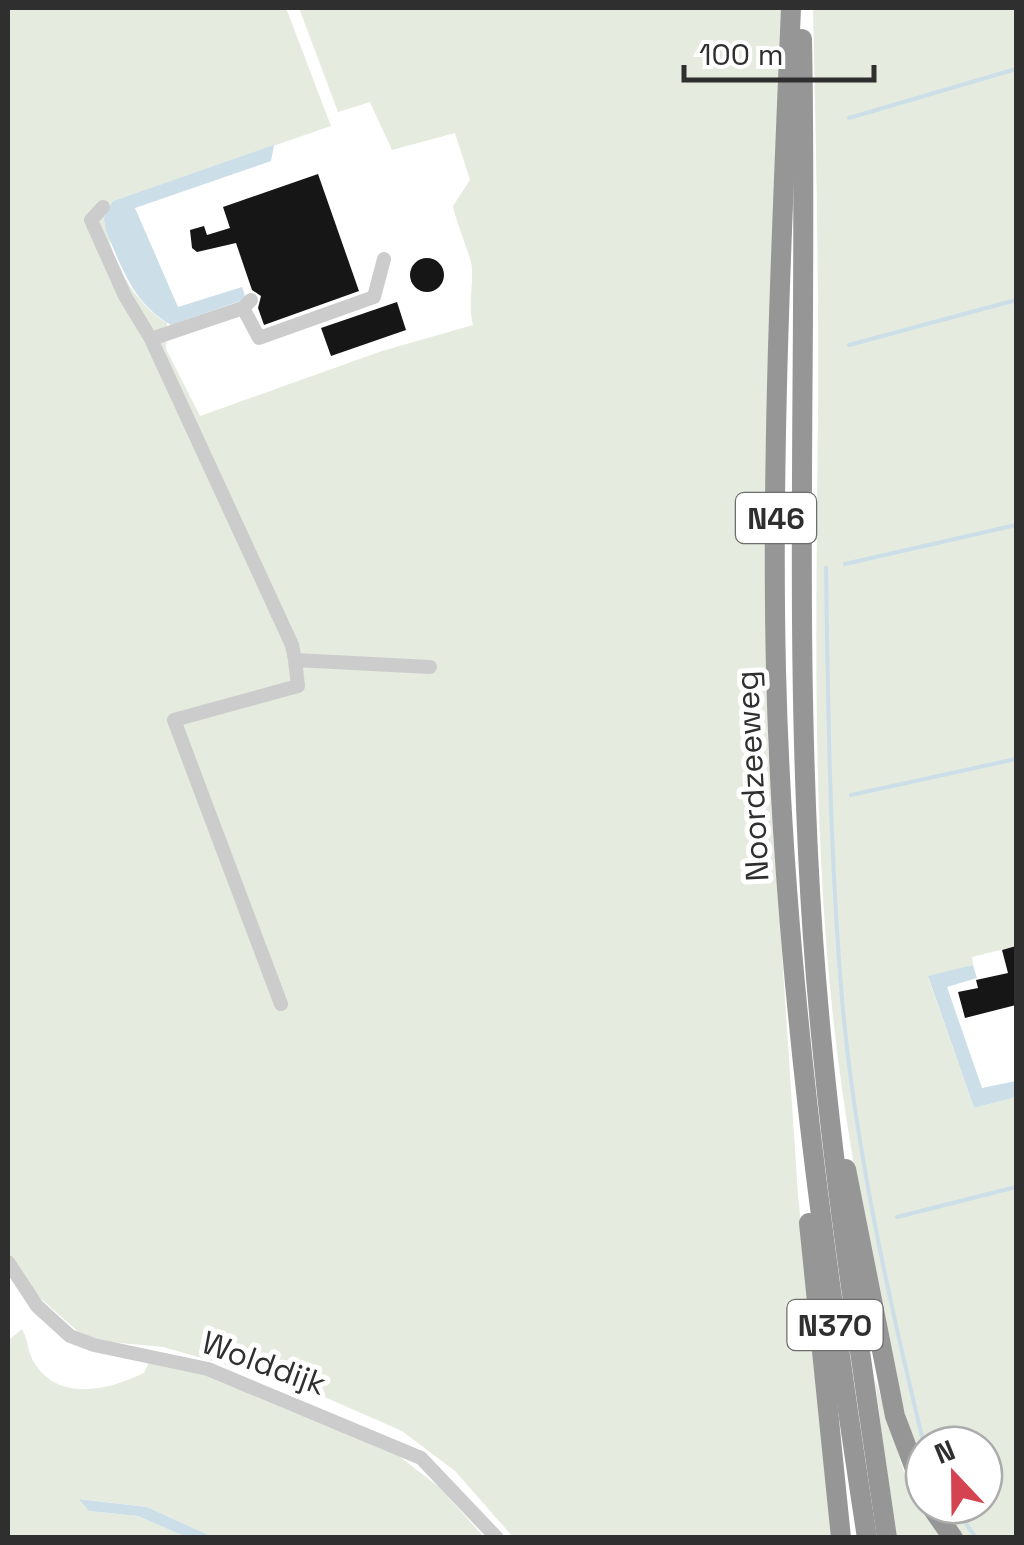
<svg xmlns="http://www.w3.org/2000/svg" width="1024" height="1545" font-family="'Space Grotesk',sans-serif">
	<style>
		.green { fill: #e5ebde }
		.water { fill: #ccdee8 }
		.lines { fill: none; stroke-linecap: round; stroke-linejoin: round }
		.stream { stroke: #ccdee8; stroke-width: 4 }
		.building { fill: #161616 }
		.minor { stroke: #ccc; stroke-width: 14 }
		.highway { stroke: #969696; stroke-width: 20 }
		.labels { text-anchor: middle; dominant-baseline: central; stroke-width: 10; stroke-linejoin: round; paint-order: stroke }
		.shield { fill: #fff; stroke: #6d6d6d; stroke-width: 2.5 }
		.shield-label { font-size: 30px; font-weight: bold; fill: #2f2f2f }
		.street-label { font-size: 32px; fill: #2f2f2f; stroke: #fff }
	</style>
	<rect width="100%" height="100%" fill="#fff"/>
	<g class="green">
		<path d="M8,8h278l45,118 -218,75c-19,38 19,102 54,122l-1,26 34,67 182,-65 91,-26c-5,-21 0,-36 -1,-56 0,-11 -16,-46 -19,-63l17,-26 -15,-47 -63,17 -22,-48 -32,10 -39,-104h483l-16,543 2,191 30,453 35,342h-320l-58,-66 -53,-40 -105,-46 -134,-38 -53,-5 -28,-7 -50,-44 -24,-39z"/>
		<path d="M813,8h203v938l-44,11 1,8 -45,12 46,131 42,-11v440h-54l-23,-32h45v-60h-60v33l-4,-7c-32,-119 -57,-241 -75,-362 -35,-229 -29,-463 -27,-694 1,-136 -2,-272 -5,-407z"/>
		<path d="M22,1329c7,13 5,23 13,35 25,39 76,25 109,9l6,-13 58,14 182,75 49,38 45,50h-271l-66,-30 -66,-8 8,12 49,5 48,21h-178v-196z"/>
		<polygon points="875,1378 907,1482 942,1537 894,1537"/>
	</g>
	<g class="water">
		<path d="M274,145l-3,16 -136,47 43,99 64,-20 4,12 -75,26c-38,-22 -48,-55 -65,-94l-2,-13 9,-17z"/>
		<polygon points="973,965 977,978 947,987 982,1088 1016,1081 1016,1097 974,1108 928,976"/>
		<polygon points="79,1499 147,1507 213,1537 186,1537 138,1516 89,1511"/>
	</g>
	<g class="lines">
		<g class="stream">
			<polyline points="849,118 1016,69"/>
			<polyline points="849,345 1016,300"/>
			<polyline points="845,564 1016,525"/>
			<path d="M826,568c2,143 4,287 16,431 13,149 47,301 82,446"/>
			<polyline points="851,795 1016,759"/>
			<polyline points="897,1217 1016,1187"/>
			<polyline points="953,1505 976,1538"/>
		</g>
	</g>
	<g class="building">
		<polygon points="318,174 359,291 264,325 258,308 261,296 252,290 236,243 197,252 192,248 190,230 204,226 207,235 230,228 223,207"/>
		<circle cx="427" cy="275" r="17"/>
		<polygon points="397,302 406,330 331,356 321,328"/>
		<polygon points="1016,946 1016,1005 965,1018 958,992 978,988 976,980 1008,973 1002,950"/>
	</g>
	<g class="lines">
		<g class="minor">
			<polyline points="103,207 91,220 125,296 151,339"/>
			<polyline points="251,300 243,308 151,339 292,645 295,660 430,667"/>
			<polyline points="243,308 259,338 374,297 384,259"/>
			<polyline points="281,1004 174,720 298,686 295,660"/>
			<polyline points="8,1262 37,1306 70,1336 94,1345 208,1369 421,1458 497,1538"/>
		</g>
		<g class="highway">
			<path d="M791,8c-9,220 -20,442 -15,663 7,291 47,579 91,867"/>
			<path d="M802,39c6,300 -10,600 11,899 14,201 45,400 74,600"/>
			<polyline points="846,1169 895,1416 924,1493"/>
			<polyline points="809,1223 841,1538"/>
			<polyline points="930,1505 953,1538"/>
		</g>
	</g>
	<g class="labels">
		<g class="shield">
			<rect x="736" y="493" width="80" height="50" rx="8"/>
			<rect x="787.5" y="1300" width="95" height="50" rx="8"/>
		</g>
		<g class="shield-label">
			<text x="776" y="518">N46</text>
			<text x="835" y="1325">N370</text>
		</g>
		<g class="street-label">
			<text transform="translate(752 776) rotate(-93)">Noordzeeweg</text>
			<text transform="translate(264 1363) rotate(20)">Wolddijk</text>
		</g>
	</g>
	<rect width="1024" height="1545" fill="none" stroke="#2f2f2f" stroke-width="20"/>
	<g transform="translate(954 1475) rotate(338)"><circle r="48" fill="#ffffff" stroke="#acacac" stroke-width="2.5"/>
	<path d="M0-8L18 38L0 25L-18 38Z" fill="#d4434f"/>
	<text y="-15" font-size="28" font-weight="bold" text-anchor="middle" fill="#2f2f2f">N</text>
	</g>
	<path d="M684 65v15h190v-15" fill="none" stroke="#2f2f2f" stroke-width="5"/>
	<text x="699" y="65" font-size="30" fill="#2f2f2f" stroke="#ffffff" stroke-width="8" paint-order="stroke">100 m</text>
</svg>
